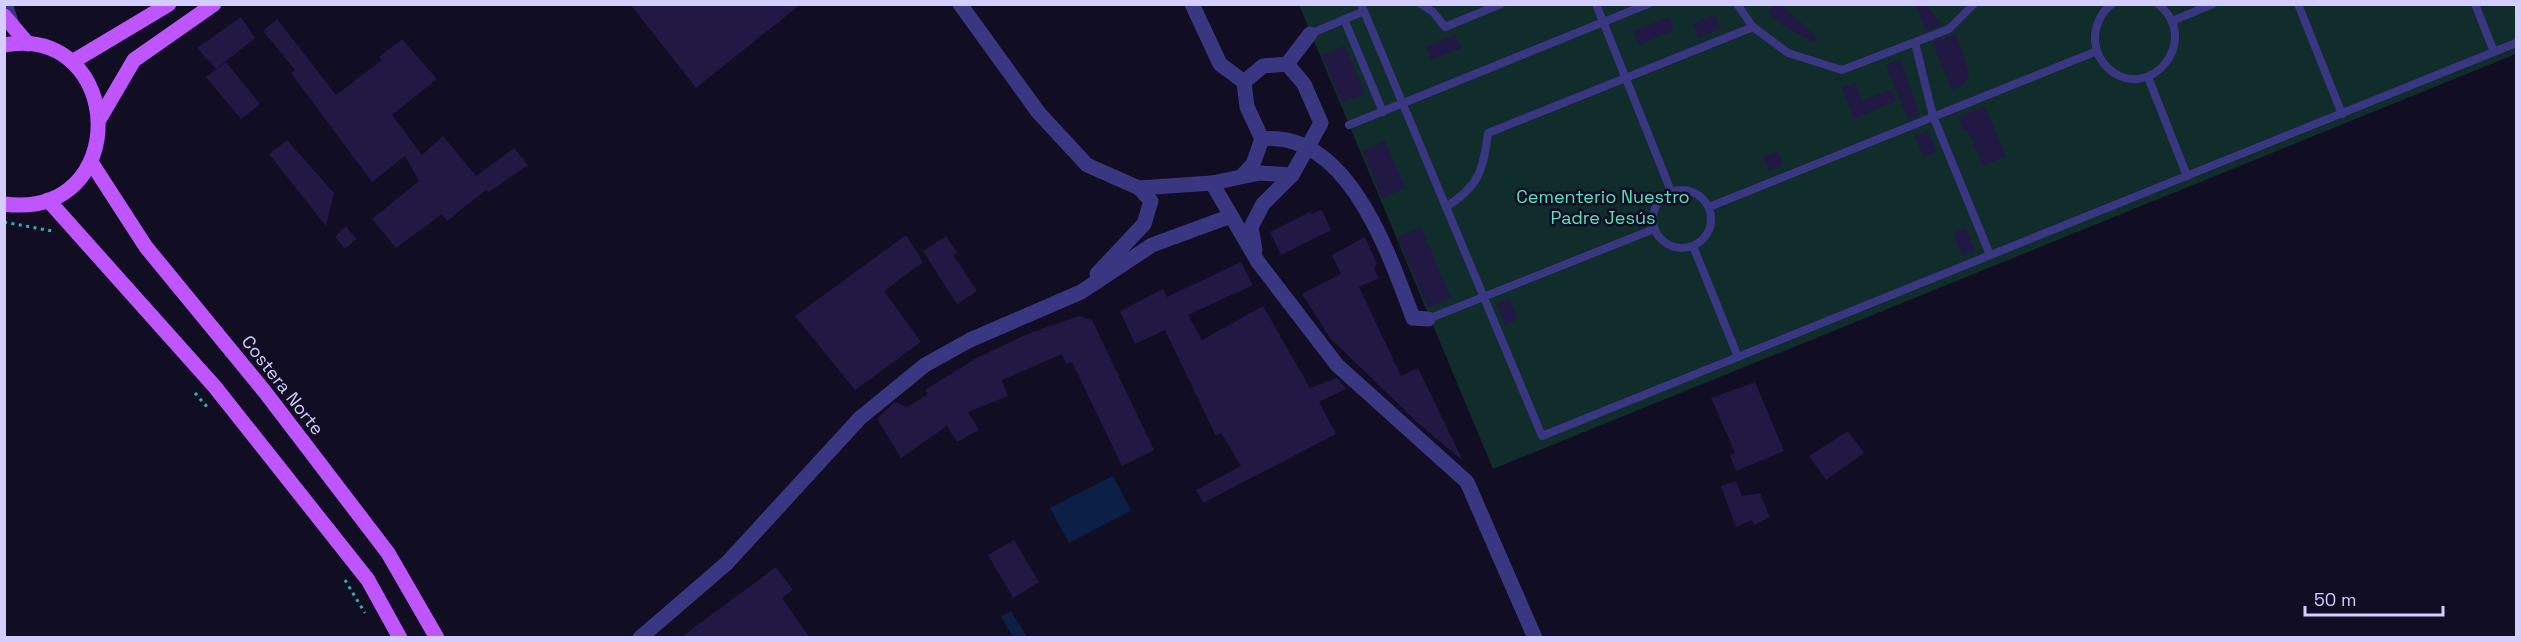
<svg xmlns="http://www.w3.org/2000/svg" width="2521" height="642" font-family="'Space Grotesk',sans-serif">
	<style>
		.green { fill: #102c2b }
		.water { fill: #0b2044 }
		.building { fill: #211943 }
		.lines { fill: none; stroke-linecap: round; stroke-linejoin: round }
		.path { stroke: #2cb5ac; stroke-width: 3; stroke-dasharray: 3 4.5; stroke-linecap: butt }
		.lane { stroke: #3a3782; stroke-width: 8 }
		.street { stroke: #3a3782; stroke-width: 15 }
		.primary { stroke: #be55ff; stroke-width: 15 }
		.labels { text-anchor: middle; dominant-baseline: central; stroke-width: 5; stroke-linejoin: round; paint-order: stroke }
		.park-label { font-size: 18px; fill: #59e1be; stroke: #110d22 }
		.street-label { font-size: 18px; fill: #d3ceff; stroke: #110d22 }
	</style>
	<rect width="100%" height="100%" fill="#110d22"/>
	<polygon class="green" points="2516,4 2516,54 1493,469 1299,5"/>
	<g class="water">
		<polygon points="1113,476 1131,511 1069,543 1050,508"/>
		<polygon points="1011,611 1027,637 1013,637 1001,617"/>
	</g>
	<g class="building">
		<polygon points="630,4 801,4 696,88"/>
		<polygon points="1774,4 1780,4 1817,37 1814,42 1782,25 1768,12"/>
		<polygon points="1915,4 1925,4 1943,25 1926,31"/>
		<polygon points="1715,15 1720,29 1698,38 1693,24"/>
		<polygon points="241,17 255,38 216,69 197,48"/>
		<polygon points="1669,17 1674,30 1639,45 1633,31"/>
		<polygon points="277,19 336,95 382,60 379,57 402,39 437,79 392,115 422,155 443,136 476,176 514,148 528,165 489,192 486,190 447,221 442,214 396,248 372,219 419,181 405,156 372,182 291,73 295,70 263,31"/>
		<polygon points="1956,34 1969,74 1965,83 1952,90 1932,42"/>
		<polygon points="1455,35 1461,48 1431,60 1426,47"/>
		<polygon points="1345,46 1365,94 1342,103 1322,55"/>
		<polygon points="1900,59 1920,115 1908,120 1886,65"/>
		<polygon points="226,62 260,104 241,119 206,77"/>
		<polygon points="1855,83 1862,101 1891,89 1896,101 1854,119 1842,88"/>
		<polygon points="1985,107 2006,156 1983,166 1967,129 1963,130 1958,117"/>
		<polygon points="1928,131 1937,152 1924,157 1915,136"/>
		<polygon points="287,140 334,193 326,226 269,154"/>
		<polygon points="1385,141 1405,188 1382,198 1363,151"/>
		<polygon points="1777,151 1783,165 1769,171 1763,157"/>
		<polygon points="1322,210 1331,230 1281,255 1270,232 1310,212 1312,214"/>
		<polygon points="346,226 356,239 345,249 335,237"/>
		<polygon points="1421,227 1451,298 1428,308 1398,237"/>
		<polygon points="1966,228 1975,251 1962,256 1953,233"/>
		<polygon points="906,235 923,262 884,291 921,342 855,390 795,316"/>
		<polygon points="946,236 957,253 953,255 977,291 957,304 923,251"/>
		<polygon points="1365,237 1377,264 1374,268 1379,278 1359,287 1401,376 1418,368 1463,461 1418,423 1330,338 1302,294 1341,274 1332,255"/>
		<polygon points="1241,262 1253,285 1188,315 1202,340 1263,306 1310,388 1337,378 1346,389 1319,402 1336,434 1203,503 1196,490 1241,466 1221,433 1216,436 1165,330 1135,344 1120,311 1163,289 1167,297"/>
		<polygon points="1510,298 1518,319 1505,325 1497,304"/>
		<polygon points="1079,316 1092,320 1154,450 1122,466 1072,362 1066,364 1062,354 1002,380 1008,396 968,412 979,430 957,442 947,426 901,458 877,419 895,402 908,407 928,394 925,390 975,359 1027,334"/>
		<polygon points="1755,382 1784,451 1736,471 1730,456 1735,453 1711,398"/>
		<polygon points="1848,431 1864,453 1826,480 1809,456"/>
		<polygon points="1736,481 1742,496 1760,493 1770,517 1754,525 1752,520 1736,527 1721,486"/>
		<polygon points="1014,540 1039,582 1013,598 988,555"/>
		<polygon points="776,567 793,590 782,598 810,638 680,638"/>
	</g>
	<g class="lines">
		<g class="path">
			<polyline points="4,222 52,231"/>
			<polyline points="195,393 208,408"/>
			<polyline points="345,580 365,613"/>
		</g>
		<g class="lane">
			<polyline points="1361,4 1542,436 2516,43"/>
			<polyline points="1421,4 1433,12 1445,27 1501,4"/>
			<polyline points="1596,4 1671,191"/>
			<polyline points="1737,4 1753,27 1788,53 1842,70 1949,29 1974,4"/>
			<path d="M2112,4c-11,8 -18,23 -17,37 1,11 6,21 14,28 40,35 94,-29 49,-65"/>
			<polyline points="2298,4 2342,114"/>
			<polyline points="2475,4 2494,52"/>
			<polyline points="1344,19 1383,112"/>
			<polyline points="2172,21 2213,4"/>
			<polyline points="1310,34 1364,11"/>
			<polyline points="1915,43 1933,116 1990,255"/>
			<polyline points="2148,77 2187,176"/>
			<polyline points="1349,125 1648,4"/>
			<circle cx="1682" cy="219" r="29"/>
			<path d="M1446,207c33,-21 37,-36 42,-74l265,-106"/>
			<polyline points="1709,207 2097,51"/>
			<polyline points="1693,246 1738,357"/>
			<polyline points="1428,319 1654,229"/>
		</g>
		<g class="street">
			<polyline points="5,4 12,25"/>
			<polyline points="960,4 1038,112 1087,165 1139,188 1212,183 1260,173 1292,175 1321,123 1304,84 1287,64"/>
			<path d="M1192,4l28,60 24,18 3,25 15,32c86,-9 127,115 151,179l15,1"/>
			<polyline points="1244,82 1263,66 1287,64 1310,34"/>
			<polyline points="1242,176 1253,164 1262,139"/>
			<polyline points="1212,183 1258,262 1337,365 1467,482 1535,638"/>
			<polyline points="1255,250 1251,227 1263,204 1292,175"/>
			<polyline points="1097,274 1144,224 1151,201 1139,188"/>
			<polyline points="640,638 727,563 860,418 925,365 970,340 1081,292 1152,245 1231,216"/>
		</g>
		<g class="primary">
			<polyline points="4,16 28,44"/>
			<path d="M4,45c122,-21 129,176 0,159"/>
			<polyline points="72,62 169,4"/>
			<polyline points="100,118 134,60 214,4"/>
			<polyline points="91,162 146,247 265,392 388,553 437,638"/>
			<polyline points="48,200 215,387 368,580 400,638"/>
		</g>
	</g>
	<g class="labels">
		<g class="park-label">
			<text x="1603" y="196">Cementerio Nuestro<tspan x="1603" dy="21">Padre Jesús</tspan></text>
		</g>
		<g class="street-label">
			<text transform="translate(283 385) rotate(52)">Costera Norte</text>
		</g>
	</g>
	<rect width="2521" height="642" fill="none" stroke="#d3ceff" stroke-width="12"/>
	<path d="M2305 606v9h138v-9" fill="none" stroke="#d3ceff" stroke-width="3"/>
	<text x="2314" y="606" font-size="18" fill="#d3ceff" stroke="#110d22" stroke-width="4.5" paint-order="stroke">50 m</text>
</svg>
